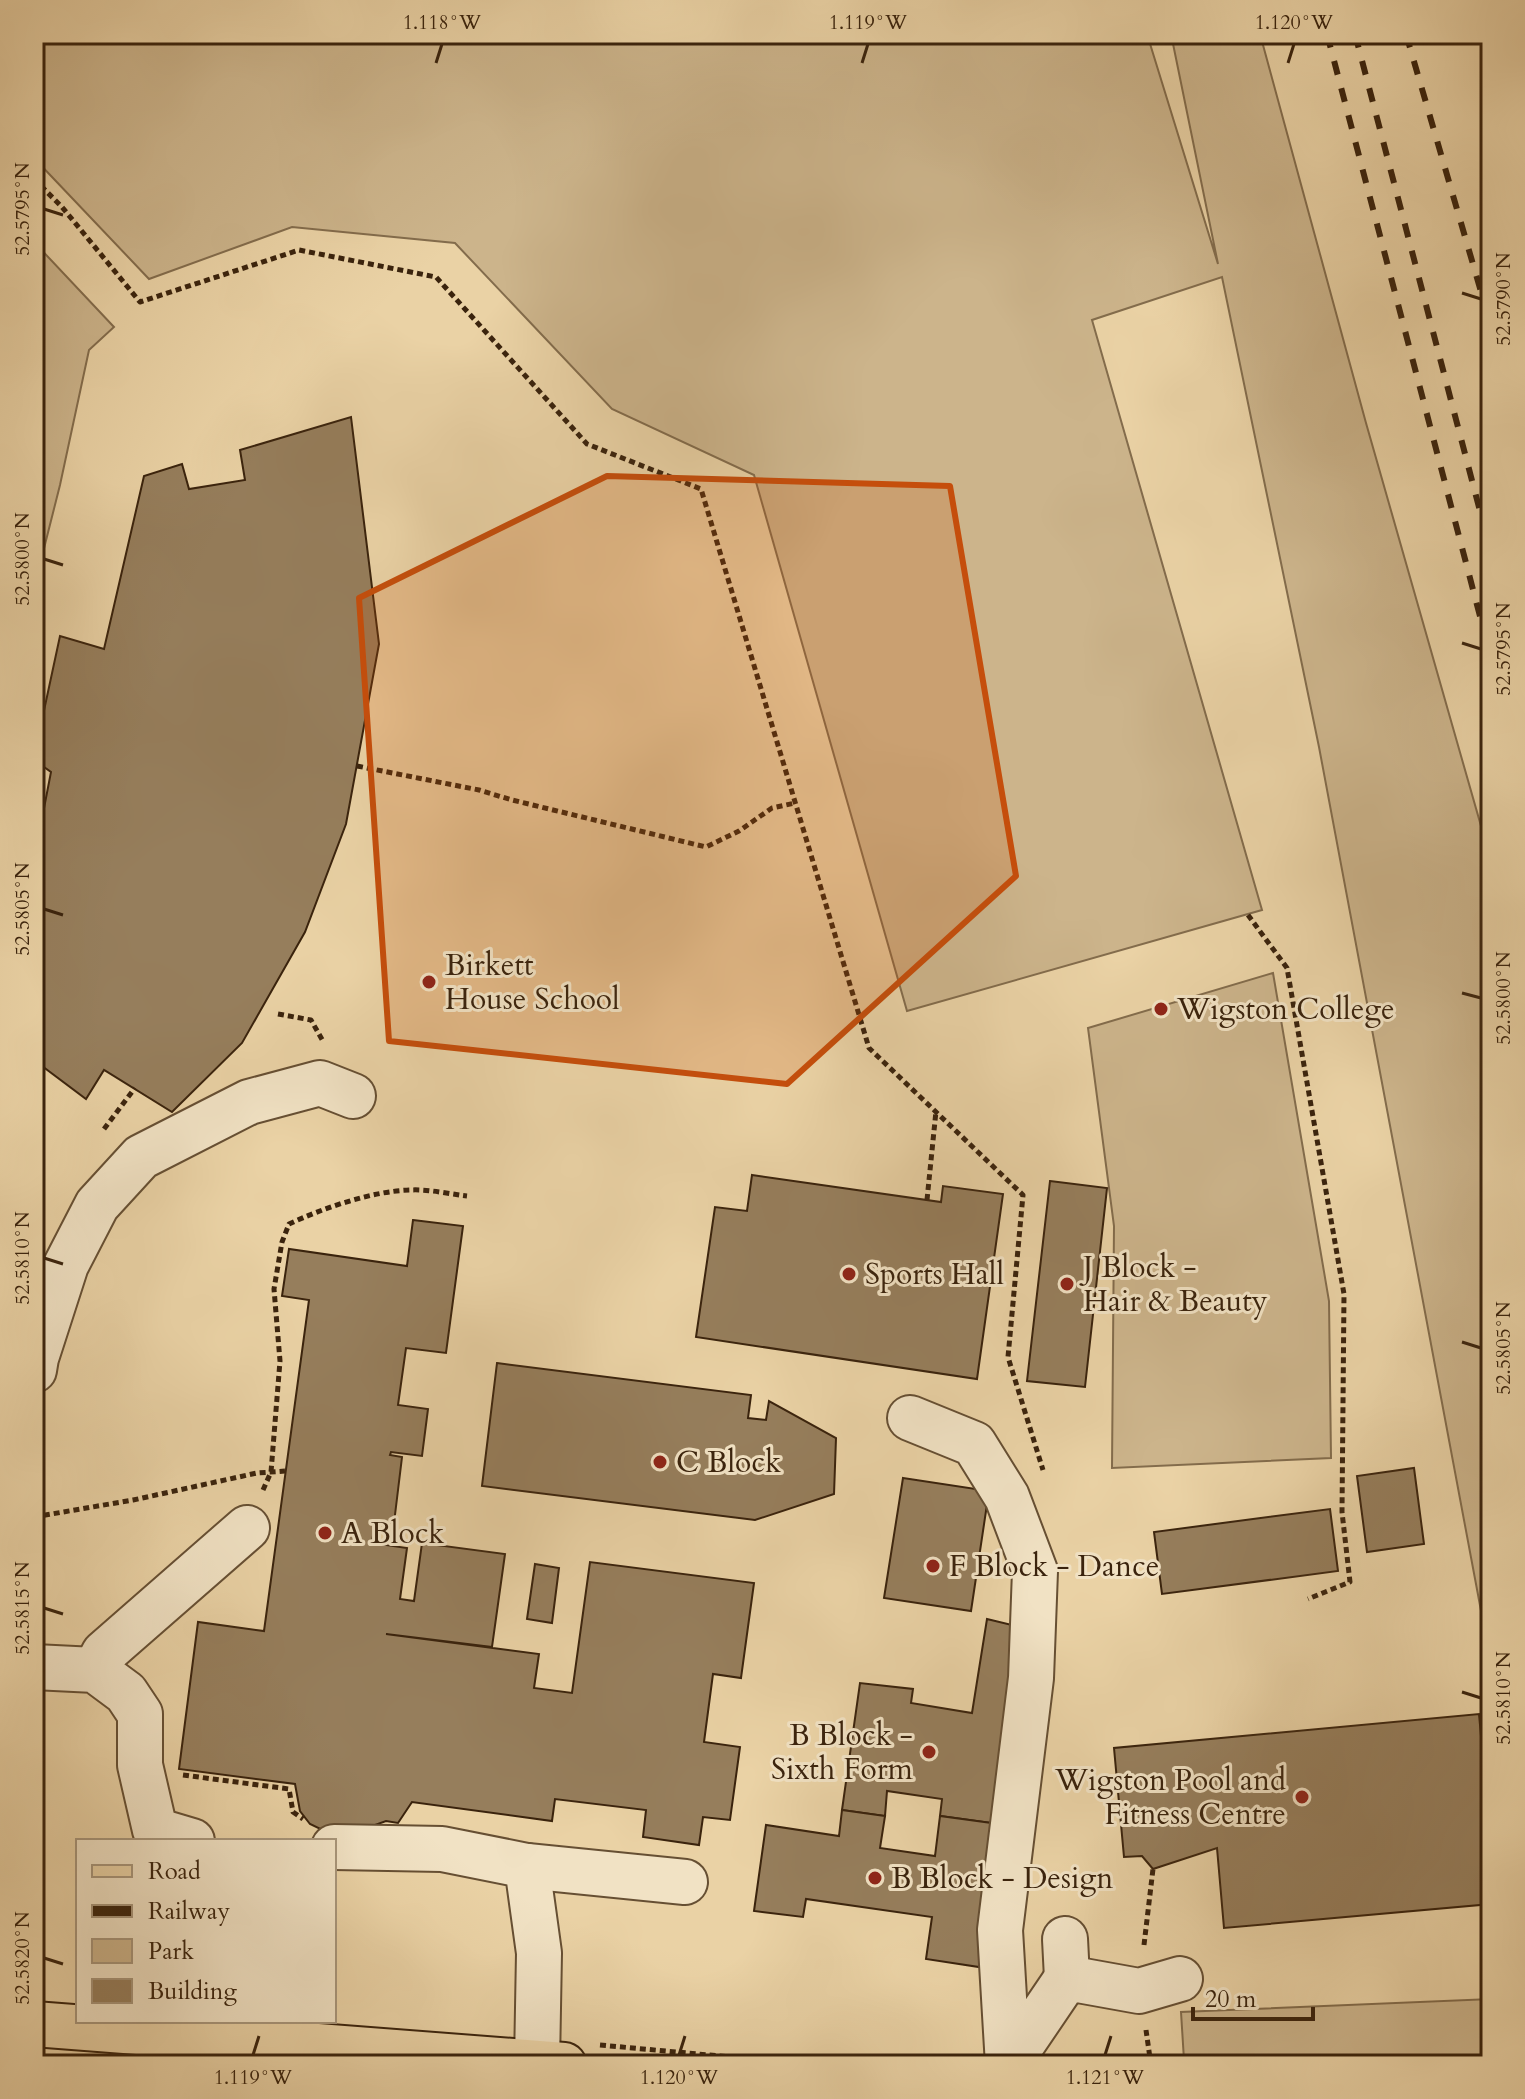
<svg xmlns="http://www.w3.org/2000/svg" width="1525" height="2099" font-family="Cardo,serif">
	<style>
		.green { fill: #ccb48b; stroke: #836c4c; stroke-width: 2 }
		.building { fill: #967e5c; stroke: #3a230d; stroke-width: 2 }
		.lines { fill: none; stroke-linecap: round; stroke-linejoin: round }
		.minor-casing { stroke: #664f33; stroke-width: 48 }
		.major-casing { stroke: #3a230d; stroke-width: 48 }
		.path { stroke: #3a230d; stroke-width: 5; stroke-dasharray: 6 4; stroke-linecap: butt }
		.minor { stroke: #f1e2c4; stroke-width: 44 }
		.major { stroke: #ead2a5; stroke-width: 44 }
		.rail { stroke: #3a230d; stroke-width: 6; stroke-dasharray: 14 14; stroke-linecap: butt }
		.marked { fill: #c54e0c; fill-opacity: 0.2; stroke: #c54e0c; stroke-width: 6; stroke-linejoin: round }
		.ticks { fill: none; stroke: #3a230d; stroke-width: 3 }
		.poi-dot { fill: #8f2418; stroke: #f1e2c4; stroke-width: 3 }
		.labels { text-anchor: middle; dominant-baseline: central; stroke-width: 6; stroke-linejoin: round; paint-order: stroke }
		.poi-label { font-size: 30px; fill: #3a230d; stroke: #f1e2c4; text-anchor: start }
		.neatline { fill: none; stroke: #3a230d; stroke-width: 3 }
		.ticks-label { font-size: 20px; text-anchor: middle; fill: #3a230d }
	</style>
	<rect width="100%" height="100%" fill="#ead2a5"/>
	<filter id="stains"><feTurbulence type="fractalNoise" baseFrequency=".0025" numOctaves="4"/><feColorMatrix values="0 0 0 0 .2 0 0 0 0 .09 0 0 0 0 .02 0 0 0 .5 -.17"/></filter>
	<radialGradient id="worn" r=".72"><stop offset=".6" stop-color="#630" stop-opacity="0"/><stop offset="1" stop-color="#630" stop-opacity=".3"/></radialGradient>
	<g class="green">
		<polygon points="34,34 1147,34 1218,264 1171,34 1260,34 1366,423 1491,861 1491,1664 1319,747 1222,277 1092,320 1262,910 907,1011 754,475 612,409 455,243 292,227 149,279 34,158"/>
		<polygon points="34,242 114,327 89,350 60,485 34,588"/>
		<polygon points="1273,973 1329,1301 1331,1458 1112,1468 1114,1226 1088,1028"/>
		<polygon points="1491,1999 1491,2057 1184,2060 1181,2012"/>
	</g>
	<g class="building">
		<polygon points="351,417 379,644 346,824 305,932 242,1043 172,1112 104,1070 86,1099 34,1060 34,860 51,772 34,760 34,757 60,636 104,649 144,476 182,464 189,489 245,480 240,450"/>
		<polygon points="752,1175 941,1202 943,1186 1003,1194 977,1379 696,1337 715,1207 747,1211"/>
		<polygon points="1050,1181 1107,1188 1085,1387 1027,1381"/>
		<polygon points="413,1220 463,1226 446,1353 406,1348 398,1405 428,1409 422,1456 391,1452 390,1455 402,1457 394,1523 375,1521 372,1543 407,1548 400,1599 414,1601 422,1543 505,1554 492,1647 386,1634 539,1654 534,1688 572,1693 590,1562 754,1583 741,1678 713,1674 704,1742 740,1747 730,1820 703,1817 699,1845 643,1837 646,1810 555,1799 552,1821 412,1802 398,1823 386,1821 339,1838 310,1824 300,1811 295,1784 179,1769 198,1622 264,1631 309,1300 282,1296 289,1249 407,1266"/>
		<polygon points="497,1363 751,1395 748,1418 766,1420 769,1401 836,1438 834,1494 755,1520 482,1486"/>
		<polygon points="1414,1468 1424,1544 1367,1552 1357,1476"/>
		<polygon points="903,1478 989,1491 971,1611 884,1598"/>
		<polygon points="1330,1509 1338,1571 1162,1594 1154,1532"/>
		<polygon points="535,1564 559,1568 552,1623 527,1619"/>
		<polygon points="987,1619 1024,1628 999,1824 940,1816 942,1799 887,1791 885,1816 842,1810 860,1683 913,1689 911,1703 972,1713"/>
		<polygon points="1479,1714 1491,1846 1491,1904 1224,1928 1217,1848 1153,1869 1142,1856 1124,1857 1114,1748"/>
		<polygon points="842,1810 885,1816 880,1848 935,1856 940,1816 999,1824 979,1967 926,1959 932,1917 806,1899 803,1917 754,1911 766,1825 839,1836"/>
	</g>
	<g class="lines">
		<defs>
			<g id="minor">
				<polyline points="34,1370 36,1358 66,1265 97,1205 141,1157 249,1102 320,1083 353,1096"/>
				<polyline points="910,1418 974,1444 1007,1497 1035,1571 1031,1678 1000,1930 1008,2065"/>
				<polyline points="34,1667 95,1670 126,1693 140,1714 140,1765 155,1830 192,1841"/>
				<polyline points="95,1670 104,1653 247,1528"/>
				<polyline points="334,1847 442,1849 527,1866 539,1953 537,2063"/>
				<polyline points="527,1866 685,1882"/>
				<polyline points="1065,1939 1067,1978"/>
				<polyline points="1008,2065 1067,1978 1139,1991 1180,1979"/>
			</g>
			<polyline id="major" points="34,2024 564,2065"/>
		</defs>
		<use href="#minor" class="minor-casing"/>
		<use href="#major" class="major-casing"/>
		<g class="path">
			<polyline points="34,179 62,207 140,302 299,250 436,277 587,444 701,489 869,1048 1023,1195 1008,1357 1043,1470"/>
			<polyline points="357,766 479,790 512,800 706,847 739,831 772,808 795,803"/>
			<polyline points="1248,915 1287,968 1344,1294 1342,1512 1350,1582 1308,1599"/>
			<polyline points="278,1014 311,1020 324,1043"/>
			<polyline points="104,1129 135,1088"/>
			<polyline points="927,1200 936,1111"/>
			<path d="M263,1490l8,-18 9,-111 -6,-72 8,-47 7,-18c34,-16 84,-33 121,-34 19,-1 39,4 57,6"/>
			<polyline points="34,1517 133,1500 257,1473 285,1471"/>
			<polyline points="183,1775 289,1789 293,1812 303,1819"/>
			<polyline points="1144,1945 1153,1869"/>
			<polyline points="1146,2030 1151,2065"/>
			<polyline points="600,2045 818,2065"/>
		</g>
		<use href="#minor" class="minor"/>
		<use href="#major" class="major"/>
		<g class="rail">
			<polyline points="1327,34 1491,658"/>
			<polyline points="1355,34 1491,553"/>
			<polyline points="1406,34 1491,326"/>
		</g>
	</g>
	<path class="marked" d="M607,476l343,10 66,390 -229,208 -398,-43 -30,-443z"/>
	<path class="ticks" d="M436,63l6,-19M862,63l6,-19M1288,63l6,-19M44,209l19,6M1462,293l19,6M44,559l19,6M1462,643l19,6M44,909l19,6M1462,993l19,5M44,1258l19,6M1462,1342l19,6M44,1608l19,6M1462,1692l19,6M44,1958l19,6M253,2055l6,-19M679,2055l6,-19M1105,2055l6,-19"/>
	<g class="poi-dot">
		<circle cx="429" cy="982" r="8"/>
		<circle cx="1161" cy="1009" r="8"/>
		<circle cx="849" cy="1274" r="8"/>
		<circle cx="1067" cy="1284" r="8"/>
		<circle cx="660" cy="1462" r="8"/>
		<circle cx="325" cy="1533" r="8"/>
		<circle cx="933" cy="1566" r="8"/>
		<circle cx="929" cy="1752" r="8"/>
		<circle cx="1302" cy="1797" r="8"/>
		<circle cx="875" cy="1878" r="8"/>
	</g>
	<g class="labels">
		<g class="poi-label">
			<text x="445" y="965">Birkett<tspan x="445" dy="34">House School</tspan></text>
			<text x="1177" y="1009">Wigston College</text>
			<text x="1083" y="1267">J Block -<tspan x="1083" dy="34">Hair &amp; Beauty</tspan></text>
			<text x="865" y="1274">Sports Hall</text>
			<text x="676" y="1462">C Block</text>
			<text x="341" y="1533">A Block</text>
			<text x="949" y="1566">F Block - Dance</text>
			<text x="913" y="1735" text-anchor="end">B Block -<tspan x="913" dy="34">Sixth Form</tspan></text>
			<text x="1286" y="1780" text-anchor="end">Wigston Pool and<tspan x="1286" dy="34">Fitness Centre</tspan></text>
			<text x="891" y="1878">B Block - Design</text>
		</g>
	</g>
	<rect width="1525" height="2099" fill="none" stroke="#ead2a5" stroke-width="88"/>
	<rect x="76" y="1839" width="260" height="184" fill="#f1e2c4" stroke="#a8967b" stroke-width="2"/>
	<rect x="92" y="1865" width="40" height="12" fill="#ead2a5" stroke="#a8967b" stroke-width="2"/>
	<text x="148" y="1879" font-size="24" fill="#3a230d">Road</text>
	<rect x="92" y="1905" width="40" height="12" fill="#3a230d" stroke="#a8967b" stroke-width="2"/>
	<text x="148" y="1919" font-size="24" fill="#3a230d">Railway</text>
	<rect x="92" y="1939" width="40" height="24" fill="#ccb48b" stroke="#a8967b" stroke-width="2"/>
	<text x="148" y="1959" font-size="24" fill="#3a230d">Park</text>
	<rect x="92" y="1979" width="40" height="24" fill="#967e5c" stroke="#a8967b" stroke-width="2"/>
	<text x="148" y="1999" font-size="24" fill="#3a230d">Building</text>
	<path d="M1193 2007v12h120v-12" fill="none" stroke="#3a230d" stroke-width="4"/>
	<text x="1205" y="2007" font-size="24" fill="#3a230d" stroke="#f1e2c4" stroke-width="6" paint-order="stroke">20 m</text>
	<rect x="44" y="44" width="1437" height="2011" class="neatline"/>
	<g class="ticks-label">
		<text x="442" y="29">1.118°W</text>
		<text x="868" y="29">1.119°W</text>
		<text x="1294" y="29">1.120°W</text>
		<text transform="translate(22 209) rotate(-90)" y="7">52.5795°N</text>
		<text transform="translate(1503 299) rotate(-90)" y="7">52.5790°N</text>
		<text transform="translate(22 559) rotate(-90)" y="7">52.5800°N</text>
		<text transform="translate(1503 649) rotate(-90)" y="7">52.5795°N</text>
		<text transform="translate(22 909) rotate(-90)" y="7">52.5805°N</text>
		<text transform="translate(1503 998) rotate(-90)" y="7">52.5800°N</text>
		<text transform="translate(22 1258) rotate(-90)" y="7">52.5810°N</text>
		<text transform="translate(1503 1348) rotate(-90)" y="7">52.5805°N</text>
		<text transform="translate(22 1608) rotate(-90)" y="7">52.5815°N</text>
		<text transform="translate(1503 1698) rotate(-90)" y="7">52.5810°N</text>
		<text transform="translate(22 1958) rotate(-90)" y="7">52.5820°N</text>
		<text x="253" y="2084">1.119°W</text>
		<text x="679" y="2084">1.120°W</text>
		<text x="1105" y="2084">1.121°W</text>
	</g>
	<rect width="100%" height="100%" filter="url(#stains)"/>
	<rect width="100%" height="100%" fill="url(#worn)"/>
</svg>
